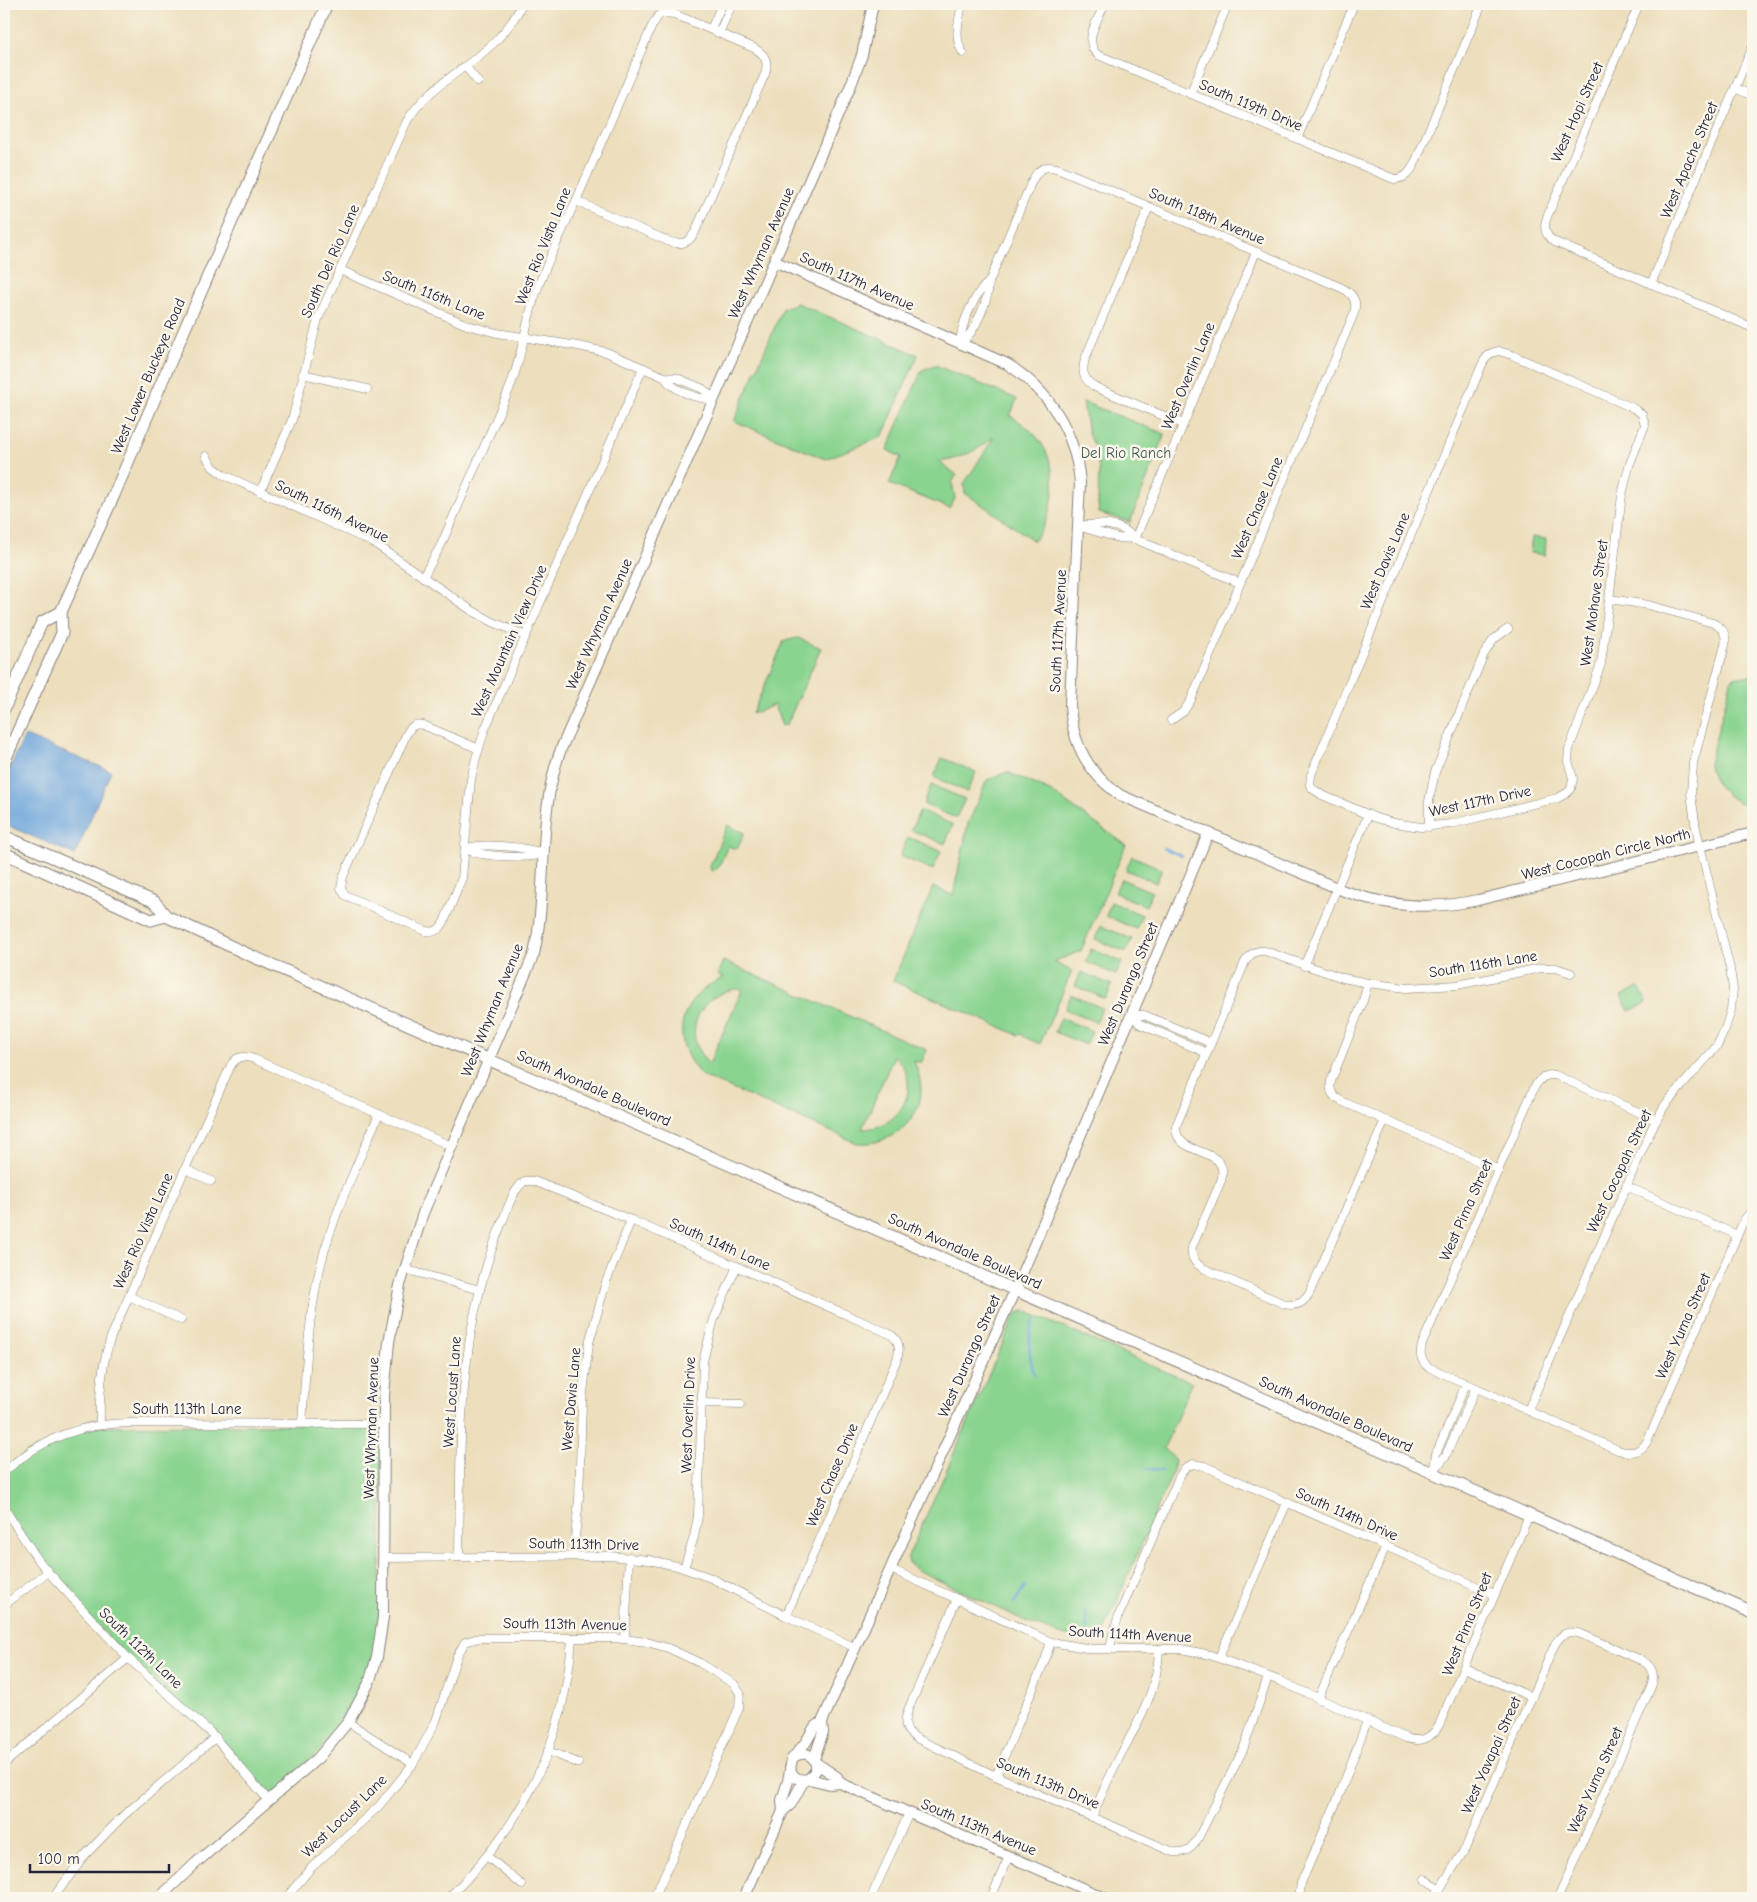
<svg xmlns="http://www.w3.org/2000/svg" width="1757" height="1902" font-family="'Comic Neue',sans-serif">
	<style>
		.green { fill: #8ad490; stroke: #567b66; fill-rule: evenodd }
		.water { fill: #6ca4db; stroke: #47638b }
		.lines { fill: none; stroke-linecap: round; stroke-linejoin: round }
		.stream { stroke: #6ca4db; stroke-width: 2.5 }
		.minor-casing { stroke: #88807c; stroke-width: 9 }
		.tertiary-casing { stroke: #88807c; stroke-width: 12 }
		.secondary-casing { stroke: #88807c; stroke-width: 13 }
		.minor { stroke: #fff; stroke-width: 8 }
		.tertiary { stroke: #fff; stroke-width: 10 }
		.secondary { stroke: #fff; stroke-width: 11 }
		.labels { text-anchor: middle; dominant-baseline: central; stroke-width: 5; stroke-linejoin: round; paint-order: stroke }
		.street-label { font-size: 15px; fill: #22223b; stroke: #fbf7ec }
		.park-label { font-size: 15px; fill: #415754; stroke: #fbf7ec }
	</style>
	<rect width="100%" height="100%" fill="#fbf7ec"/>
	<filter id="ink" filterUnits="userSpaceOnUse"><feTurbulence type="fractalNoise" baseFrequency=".02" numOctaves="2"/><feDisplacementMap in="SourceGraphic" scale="10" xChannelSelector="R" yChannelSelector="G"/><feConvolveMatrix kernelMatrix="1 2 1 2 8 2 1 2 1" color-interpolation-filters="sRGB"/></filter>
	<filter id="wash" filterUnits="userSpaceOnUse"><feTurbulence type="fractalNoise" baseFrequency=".0096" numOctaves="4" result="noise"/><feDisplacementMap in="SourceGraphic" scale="20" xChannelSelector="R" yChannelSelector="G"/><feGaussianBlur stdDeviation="1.12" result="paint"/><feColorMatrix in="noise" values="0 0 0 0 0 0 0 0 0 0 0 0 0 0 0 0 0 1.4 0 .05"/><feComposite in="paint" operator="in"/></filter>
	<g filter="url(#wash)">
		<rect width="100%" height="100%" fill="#eddfbd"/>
		<g class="green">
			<polygon points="797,303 918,355 882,437 825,459 734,421 783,308"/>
			<path d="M935,365l82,34 -7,17c49,25 56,82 24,125l-69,-48 -1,-9 30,-47c-17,14 -33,22 -55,25l18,13 -5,7 3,17 -6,9 -60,-24 12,-27 -14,-7 35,-80z"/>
			<polygon points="1083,402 1165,434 1130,522 1099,513 1098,504 1099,471 1096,449 1088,434"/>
			<polygon points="1532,537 1546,539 1545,555 1530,553"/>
			<polygon points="798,638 821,648 787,724 782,726 774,705 752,714 784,641"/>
			<path d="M1753,675v133c-20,-5 -43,-23 -44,-45l23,-85z"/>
			<polygon points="942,758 976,772 967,792 934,777"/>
			<polygon points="1007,772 1050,791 1126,845 1081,951 1053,962 1072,971 1040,1044 1026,1038 1021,1034 1018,1035 893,981 933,887 953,895 968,824 987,780"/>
			<polygon points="931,785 965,799 956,818 923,804"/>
			<polygon points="920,810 953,825 945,844 911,830"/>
			<polygon points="727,825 744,833 737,849 728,846 718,868 711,871 710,866"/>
			<polygon points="908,837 941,851 933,870 900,856"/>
			<polygon points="1132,856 1162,869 1156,883 1126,870"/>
			<polygon points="1121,879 1152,892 1146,906 1115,893"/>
			<polygon points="1111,902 1142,915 1136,929 1106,916"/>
			<polygon points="1101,926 1132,939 1126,952 1095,939"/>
			<polygon points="1091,949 1122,962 1116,975 1086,962"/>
			<path d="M723,961l204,89 -6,13 -7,-2c5,12 9,26 6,39 -7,28 -35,46 -63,43l-155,-67c-34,-36 -24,-78 21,-98l-6,-3zM735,989l7,1 -33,74c-29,-28 -12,-68 26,-75zM894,1056c31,28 7,73 -32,73z"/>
			<polygon points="1081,972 1112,985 1106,999 1075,986"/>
			<polygon points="1639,987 1647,1003 1629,1011 1621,996"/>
			<polygon points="1071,995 1102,1008 1096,1022 1065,1009"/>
			<polygon points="1061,1018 1092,1031 1086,1045 1055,1032"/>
			<path d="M1025,1311l167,72 -28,65 11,12 -3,14 -71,164c-33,7 -84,-21 -114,-35 -23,-11 -47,-22 -70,-33 -6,-4 -9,-6 -9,-13l105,-237 5,-7z"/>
			<polygon points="383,1424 379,1645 348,1722 269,1801 222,1745 128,1658 57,1582 4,1508 4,1472 27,1452 91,1426"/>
		</g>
		<polygon class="water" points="25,736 111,771 75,855 4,824 4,779"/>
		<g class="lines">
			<g class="stream">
				<polyline points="1163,848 1182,856"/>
				<path d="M1034,1374c-5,-18 -8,-38 1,-55"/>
				<polyline points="1146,1468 1161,1471"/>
				<polyline points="1014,1603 1025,1586"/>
				<polyline points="1086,1611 1087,1630"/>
			</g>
		</g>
	</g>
	<g filter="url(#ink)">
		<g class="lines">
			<defs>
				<g id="minor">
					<path d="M962,4c-3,17 -9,33 1,49"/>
					<path d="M1105,4c-7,15 -23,38 -7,51l296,124c10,0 15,-5 20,-14l68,-161"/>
					<path d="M1639,4l-92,213c-4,11 -2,19 8,25l198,86"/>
					<polyline points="711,29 722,4"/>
					<polyline points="719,33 732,4"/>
					<polyline points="466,67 478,82"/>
					<polyline points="1735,88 1753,96"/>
					<polyline points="1190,94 1228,4"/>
					<polyline points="1297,139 1354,4"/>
					<path d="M1149,207l-64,152c-4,14 -1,22 12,29l86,36"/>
					<polyline points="340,270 467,325 497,333 578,346 606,352 664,377 677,378 703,389 714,399"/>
					<polyline points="1651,284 1753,46"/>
					<path d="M961,343c14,-10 28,-44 28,-61l43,-101c7,-14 15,-17 30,-11l280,118c13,7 16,15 11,28l-162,384 -8,12 -12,8"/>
					<path d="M961,343c-2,-16 15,-52 28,-61"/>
					<path d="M1499,351l13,4 121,53 9,6 3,11 -16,41 -7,29 -21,169 -32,85 -1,12 5,17 -2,11 -4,4 -9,5 -107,26 -30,3 -27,-4 -18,-5 -54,-23 -9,-6 -3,-4 1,-10 170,-408c4,-9 8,-15 18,-16z"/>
					<polyline points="303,374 367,389"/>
					<path d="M664,377c10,14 34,23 50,22"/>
					<polyline points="206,456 213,467 224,475 374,543 471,610 493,622 526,636"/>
					<path d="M260,492l32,-72 26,-101 89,-198c30,-49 88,-59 115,-117"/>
					<path d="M1079,526c20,-3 42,-4 56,13l105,44"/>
					<polyline points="1081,527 1118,538 1135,539"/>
					<polyline points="1135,539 1256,252"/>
					<path d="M423,577l18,-32 67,-153c13,-30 16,-62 26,-93 9,-30 25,-59 37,-88l5,-10 76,-175 6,-10 5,-3 11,1 80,34c11,6 15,14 11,26l-70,158c-6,11 -13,13 -25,10l-94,-41"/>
					<path d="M479,749l-56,-24c-9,-2 -13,2 -17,10l-63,142 -2,11 4,7 81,36c9,2 14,-1 18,-9l18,-44 9,-99 5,-21 9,-29 158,-361"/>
					<polyline points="1429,827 1429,801 1435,772 1484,654 1494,639 1508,629"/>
					<path d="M466,849c12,-7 64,-2 77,5"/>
					<path d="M466,849c13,8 63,10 77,5"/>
					<polyline points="1304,966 1368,815"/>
					<path d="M1368,983l-6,21 -31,77c-2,10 1,15 10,20l158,69"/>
					<polyline points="1131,1015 1140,1024 1207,1053"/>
					<polyline points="1131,1015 1144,1015 1211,1043"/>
					<path d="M1385,1120l-76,174c-6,10 -14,13 -25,10l-79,-35c-9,-5 -15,-10 -13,-22l29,-66c11,-37 -47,-22 -45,-55l69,-164c5,-8 10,-12 20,-11l78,27 25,5 38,5 51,-3 84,-17h15l15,5"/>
					<path d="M1656,1120l-101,-45c-11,-1 -16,4 -21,13l-111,254c-4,11 -3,17 5,25l190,83c13,4 23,3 30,-10l96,-220 9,-11"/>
					<polyline points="185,1169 211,1181"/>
					<polyline points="1626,1186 1737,1235"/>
					<polyline points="404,1269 480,1290"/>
					<polyline points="129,1296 181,1320"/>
					<polyline points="701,1403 741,1404"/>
					<path d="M1528,1410l124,-282 13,-23 52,-59 8,-17 6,-19 2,-21 -3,-20 -34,-140 -5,-35 2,-31 32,-118c2,-11 -2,-17 -12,-22l-65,-18 -38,-6"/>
					<path d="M302,1423c4,-54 6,-107 19,-159 13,-52 37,-101 58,-150"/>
					<path d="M100,1425c-1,-31 1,-59 11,-88l119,-270c6,-11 13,-12 24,-8l197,87"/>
					<polyline points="1434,1471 1446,1455 1476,1388"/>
					<path d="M4,1472c37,-34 78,-49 128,-49l251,1"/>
					<polyline points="1433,1473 1436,1454 1466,1384"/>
					<polyline points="4,1508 36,1557 48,1572 128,1658 210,1732 269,1801"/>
					<polyline points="573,1556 579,1499 582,1401 589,1343 606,1282 631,1220"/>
					<path d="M459,1557c2,-118 -3,-225 44,-337 5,-12 10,-31 22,-39h9l97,39 257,113c11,6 13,14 9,26l-55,130 -56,127"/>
					<polyline points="384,1558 610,1556 649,1560 677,1566 711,1578 786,1616 856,1648"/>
					<polyline points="684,1568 694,1537 698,1516 703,1361 714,1319 737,1266"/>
					<path d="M891,1569l160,73 41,7h90l28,6 70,26 126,57c15,5 25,1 33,-13l90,-210"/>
					<path d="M957,1599l-49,111c-5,15 -3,22 10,29l78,37 177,76c11,1 18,-2 24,-12l46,-90 25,-73"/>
					<polyline points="4,1605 48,1572"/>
					<polyline points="625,1639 629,1557"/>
					<polyline points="1110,1649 1113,1634 1119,1615 1179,1477 1185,1468 1193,1464 1204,1466 1494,1594"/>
					<polyline points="1219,1657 1287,1503"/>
					<polyline points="1464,1668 1532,1697"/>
					<polyline points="1318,1699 1386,1546"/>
					<polyline points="348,1722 413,1764"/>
					<polyline points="548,1751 578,1763"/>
					<polyline points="4,1764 128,1658"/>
					<polyline points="996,1776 1045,1660 1051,1642"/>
					<path d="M1092,1817c8,-19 16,-38 26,-57 19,-37 40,-68 41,-111"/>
					<polyline points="488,1857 522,1885"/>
					<polyline points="1425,1879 1440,1889"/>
					<polyline points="53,1898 85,1855 124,1815 216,1737"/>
					<polyline points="286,1898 310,1869 379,1806 413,1764 436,1721 457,1656 465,1642 479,1638 615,1638 647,1642 668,1648 700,1663 734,1684 740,1693 739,1708 654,1898"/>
					<path d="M448,1898c75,-73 117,-155 124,-260"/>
					<polyline points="871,1898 909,1813"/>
					<polyline points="991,1898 1009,1856"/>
					<polyline points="1299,1898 1301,1883 1339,1796 1367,1721"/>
					<path d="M1434,1898l31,-49 90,-205c7,-11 13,-14 26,-10l62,27c10,6 12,15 8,26l-93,211"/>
				</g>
				<g id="tertiary">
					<path d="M774,261l233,103c43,27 68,68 73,118l-10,223c2,38 19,69 50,90l224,96c45,16 87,19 134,9l275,-67"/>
					<polyline points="822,1722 1015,1290 1208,834"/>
					<polyline points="814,1759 823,1732 822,1722"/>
					<polyline points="816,1763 837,1777 840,1783 1105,1898"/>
					<path d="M790,1768c2,10 10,13 19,11l7,-9c1,-13 -9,-20 -21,-14"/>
					<polyline points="809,1779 830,1784 840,1783"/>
					<polyline points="783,1811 782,1800 788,1781 792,1759 806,1742 814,1728 822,1722"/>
					<path d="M159,1898l38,-36 121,-104 30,-36 21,-39 8,-26 6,-40 1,-222 5,-53 11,-57 23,-72 111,-259c15,-68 2,-139 27,-205l290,-664 11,-30 11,-51"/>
					<polyline points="744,1898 783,1811 791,1804 804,1780"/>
				</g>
				<g id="secondary">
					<polyline points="4,709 42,622 61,612"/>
					<polyline points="4,762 62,633 61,612 114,495 169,365 327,4"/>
					<polyline points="4,836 155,902 166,916 245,953 1753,1613"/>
					<polyline points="4,853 151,920 166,916"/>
				</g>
			</defs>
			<use href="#minor" class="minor-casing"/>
			<use href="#tertiary" class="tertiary-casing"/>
			<use href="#secondary" class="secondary-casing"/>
			<use href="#minor" class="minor"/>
			<use href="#tertiary" class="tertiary"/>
			<use href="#secondary" class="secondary"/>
		</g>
	</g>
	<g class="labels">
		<g class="street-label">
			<text transform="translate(1251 105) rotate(23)">South 119th Drive</text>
			<text transform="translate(1577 112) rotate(-66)">West Hopi Street</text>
			<text transform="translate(1689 160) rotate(-67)">West Apache Street</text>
			<text transform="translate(1207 216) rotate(23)">South 118th Avenue</text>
			<text transform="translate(543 246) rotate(-68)">West Rio Vista Lane</text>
			<text transform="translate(761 253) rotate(-66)">West Whyman Avenue</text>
			<text transform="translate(330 261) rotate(-66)">South Del Rio Lane</text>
			<text transform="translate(857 281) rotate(24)">South 117th Avenue</text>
			<text transform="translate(434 295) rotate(22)">South 116th Lane</text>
			<text transform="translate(148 376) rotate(-67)">West Lower Buckeye Road</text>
			<text transform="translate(1188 376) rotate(-67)">West Overlin Lane</text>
			<text transform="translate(1257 508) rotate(-67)">West Chase Lane</text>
			<text transform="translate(332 511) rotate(26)">South 116th Avenue</text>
			<text transform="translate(1385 561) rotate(-67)">West Davis Lane</text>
			<text transform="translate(1594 603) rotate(-82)">West Mohave Street</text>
			<text transform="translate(599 624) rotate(-66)">West Whyman Avenue</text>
			<text transform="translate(1058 631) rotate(-87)">South 117th Avenue</text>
			<text transform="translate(509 641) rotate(-66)">West Mountain View Drive</text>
			<text transform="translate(1480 801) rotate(-12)">West 117th Drive</text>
			<text transform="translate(1606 854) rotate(-14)">West Cocopah Circle North</text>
			<text transform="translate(1483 964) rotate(-9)">South 116th Lane</text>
			<text transform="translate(1128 984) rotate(-67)">West Durango Street</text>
			<text transform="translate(492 1010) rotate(-68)">West Whyman Avenue</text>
			<text transform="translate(594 1088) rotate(24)">South Avondale Boulevard</text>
			<text transform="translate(1619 1171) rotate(-65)">West Cocopah Street</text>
			<text transform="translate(1466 1210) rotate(-66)">West Pima Street</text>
			<text transform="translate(143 1231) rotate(-66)">West Rio Vista Lane</text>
			<text transform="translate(720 1244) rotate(24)">South 114th Lane</text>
			<text transform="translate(965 1251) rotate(24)">South Avondale Boulevard</text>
			<text transform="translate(1683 1326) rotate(-66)">West Yuma Street</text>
			<text transform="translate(969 1356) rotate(-66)">West Durango Street</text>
			<text transform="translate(452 1392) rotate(-86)">West Locust Lane</text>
			<text transform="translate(571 1399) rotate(-85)">West Davis Lane</text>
			<text x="187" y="1409">South 113th Lane</text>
			<text transform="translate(1336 1414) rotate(24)">South Avondale Boulevard</text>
			<text transform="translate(688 1415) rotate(-88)">West Overlin Drive</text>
			<text transform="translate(371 1428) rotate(-88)">West Whyman Avenue</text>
			<text transform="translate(832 1475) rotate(-67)">West Chase Drive</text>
			<text transform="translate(1347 1514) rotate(24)">South 114th Drive</text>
			<text transform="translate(584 1544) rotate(1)">South 113th Drive</text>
			<text transform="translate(565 1624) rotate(1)">South 113th Avenue</text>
			<text transform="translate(1467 1624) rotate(-68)">West Pima Street</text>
			<text transform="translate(1130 1634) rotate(3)">South 114th Avenue</text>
			<text transform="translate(141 1648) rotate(44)">South 112th Lane</text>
			<text transform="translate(1491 1755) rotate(-66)">West Yavapai Street</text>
			<text transform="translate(1595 1780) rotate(-66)">West Yuma Street</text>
			<text transform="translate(1048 1783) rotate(23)">South 113th Drive</text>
			<text transform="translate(344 1816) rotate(-44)">West Locust Lane</text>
			<text transform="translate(979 1827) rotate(23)">South 113th Avenue</text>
		</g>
		<g class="park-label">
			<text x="1126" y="453">Del Rio Ranch</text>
		</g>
	</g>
	<rect width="1757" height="1902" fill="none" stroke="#fbf7ec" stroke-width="20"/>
	<path d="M30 1864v8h139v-8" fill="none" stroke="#22223b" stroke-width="2.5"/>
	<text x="38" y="1864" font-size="15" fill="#22223b" stroke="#fbf7ec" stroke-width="4" paint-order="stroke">100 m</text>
</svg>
